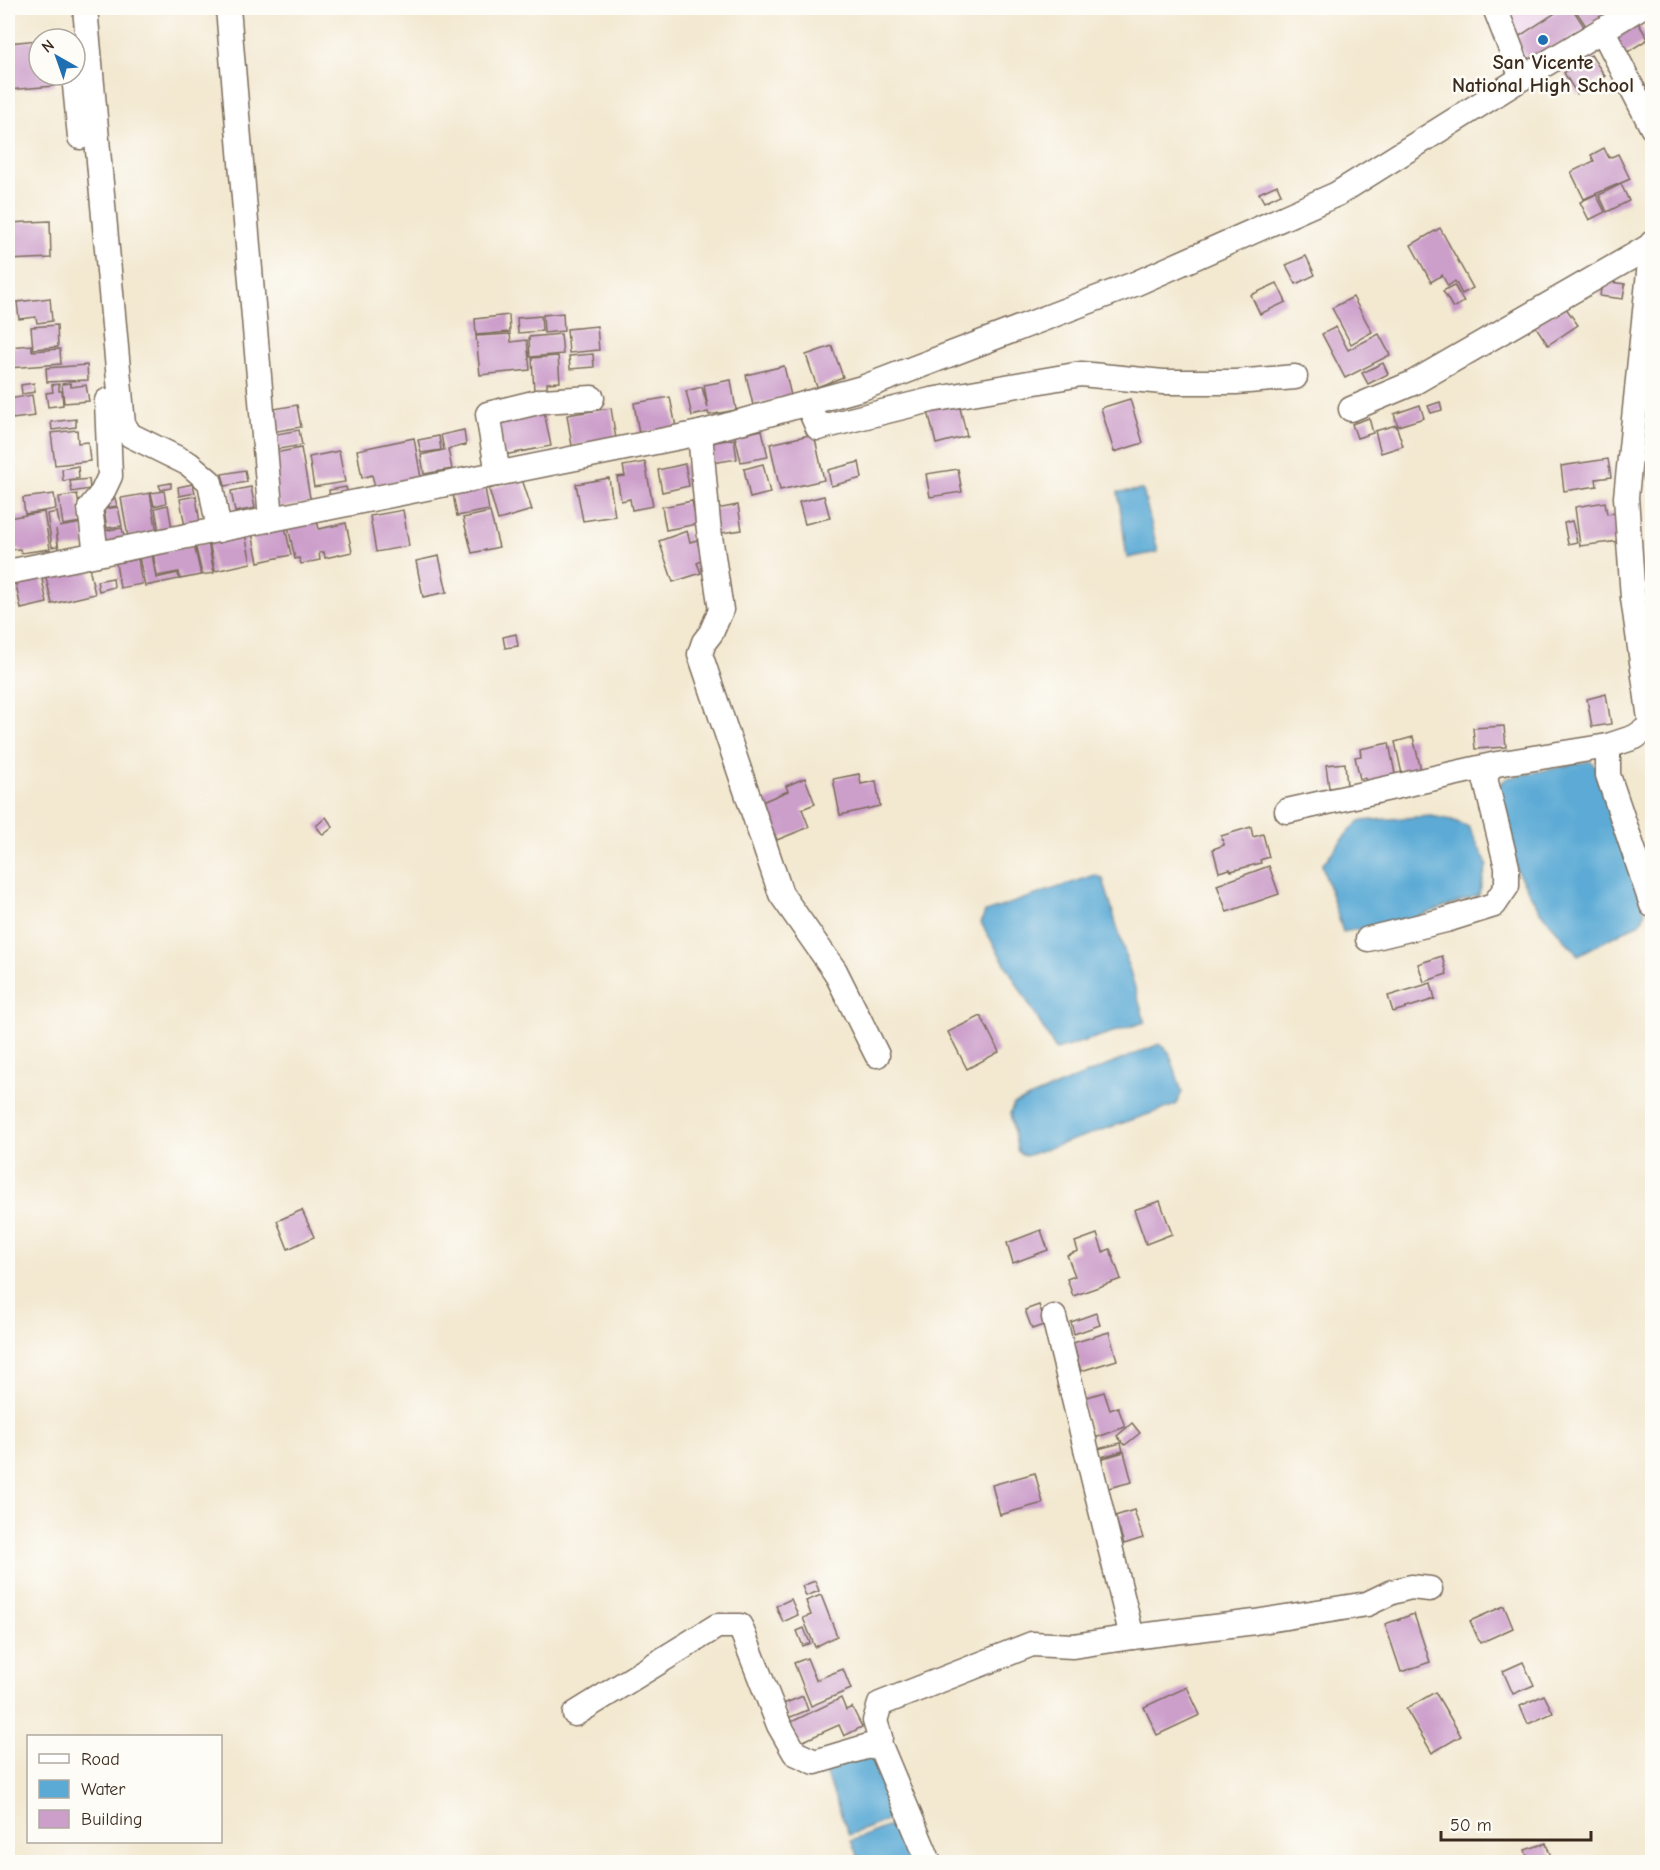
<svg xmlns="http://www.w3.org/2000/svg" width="1660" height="1870" font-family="'Comic Neue',sans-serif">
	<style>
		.built { fill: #ecd1ea }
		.water { fill: #5baad5; stroke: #4b6a7a; stroke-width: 1.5 }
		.building { fill: #cc9eca }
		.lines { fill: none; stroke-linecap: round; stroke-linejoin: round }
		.minor-casing { stroke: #7b6c5c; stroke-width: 27 }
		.minor { stroke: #fff; stroke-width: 24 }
		.poi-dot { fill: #1f6fb2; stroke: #fdfcf7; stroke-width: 2 }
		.labels { text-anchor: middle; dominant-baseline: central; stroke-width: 5; stroke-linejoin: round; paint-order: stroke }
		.poi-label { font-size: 20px; font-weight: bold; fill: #3b2a1e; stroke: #fdfcf7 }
	</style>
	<rect width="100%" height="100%" fill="#fdfcf7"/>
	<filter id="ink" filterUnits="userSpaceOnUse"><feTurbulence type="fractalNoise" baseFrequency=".0167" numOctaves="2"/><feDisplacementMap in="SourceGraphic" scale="12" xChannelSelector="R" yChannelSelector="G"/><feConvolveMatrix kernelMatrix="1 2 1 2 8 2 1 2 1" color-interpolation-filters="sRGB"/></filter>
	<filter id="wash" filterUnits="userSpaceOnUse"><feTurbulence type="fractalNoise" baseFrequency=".008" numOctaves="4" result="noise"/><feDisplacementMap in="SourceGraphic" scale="24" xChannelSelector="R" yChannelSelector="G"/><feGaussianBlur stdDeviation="1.35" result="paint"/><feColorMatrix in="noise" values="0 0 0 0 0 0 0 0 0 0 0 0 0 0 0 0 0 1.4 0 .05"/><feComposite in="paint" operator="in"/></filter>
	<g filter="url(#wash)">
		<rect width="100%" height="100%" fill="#f3e8d0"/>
		<polygon class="built" points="1498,8 1623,8 1525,72"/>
		<g class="water">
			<polygon points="1143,490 1158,552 1127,558 1118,492"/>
			<polygon points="1590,761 1603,775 1645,911 1643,918 1640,923 1578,955 1540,911 1517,871 1497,798 1499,785 1507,778"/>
			<polygon points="1431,816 1452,820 1469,827 1487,864 1479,895 1408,920 1343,932 1322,865 1349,831 1360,821"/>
			<polygon points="1095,875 1103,879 1145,1022 1056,1050 981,923 985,912"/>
			<polygon points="1159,1044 1169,1052 1182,1092 1176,1105 1026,1156 1018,1152 1010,1113 1014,1104"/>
			<polygon points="877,1750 901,1815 849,1835 824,1770"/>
			<polygon points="904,1820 921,1862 860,1862 851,1841"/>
		</g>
		<g id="blocks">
			<g class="building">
				<polygon points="1563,8 1572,8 1585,28 1531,62 1515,39"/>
				<polygon points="1574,8 1615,8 1586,26"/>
				<polygon points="1637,21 1648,39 1623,55 1611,37"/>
				<polygon points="39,40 39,75 53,75 54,86 8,90 8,43"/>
				<polygon points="1591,55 1605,76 1577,94 1564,73"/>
				<polygon points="1604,148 1609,158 1618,154 1630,179 1584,199 1571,172 1594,161 1591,155"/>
				<polygon points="1621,184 1629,201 1607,212 1599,195"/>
				<polygon points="1277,185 1281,194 1264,202 1259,193"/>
				<polygon points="1596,194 1605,212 1589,220 1580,202"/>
				<polygon points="50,221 51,258 8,260 8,223"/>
				<polygon points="1440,228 1473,288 1462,294 1455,281 1448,286 1442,275 1431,282 1411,245"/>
				<polygon points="1306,256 1315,275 1296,284 1286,265"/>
				<polygon points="1602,281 1625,284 1623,299 1600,296"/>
				<polygon points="1277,283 1286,302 1260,314 1251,295"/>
				<polygon points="1454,285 1464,302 1453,308 1443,291"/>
				<polygon points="1353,297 1372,332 1351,344 1332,308"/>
				<polygon points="50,298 52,321 37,323 36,317 19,319 17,302"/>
				<polygon points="1563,304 1578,325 1548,345 1534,324"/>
				<polygon points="563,313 564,331 544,333 543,315"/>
				<polygon points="509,315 510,332 476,335 475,319"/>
				<polygon points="541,316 542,331 518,333 517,318"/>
				<polygon points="57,325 58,347 33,349 31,327"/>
				<polygon points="597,326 599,350 569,353 567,329"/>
				<polygon points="1336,327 1348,350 1379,334 1390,355 1345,378 1322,334"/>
				<polygon points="510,334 511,342 527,340 530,370 480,375 476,336"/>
				<polygon points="561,334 563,354 530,357 529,337"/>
				<polygon points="32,345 32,351 60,349 61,364 8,368 8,347"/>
				<polygon points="832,346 843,377 817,387 806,355"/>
				<polygon points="593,354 594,367 570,369 569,356"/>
				<polygon points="558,356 560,382 547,383 547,389 534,391 532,358"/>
				<polygon points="1383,363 1388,374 1368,384 1362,373"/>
				<polygon points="87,365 88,380 47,382 46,368"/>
				<polygon points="784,366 791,396 753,405 746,375"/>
				<polygon points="731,380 736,410 709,415 708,412 692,416 686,391 702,387 708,408 704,385"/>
				<polygon points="34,383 35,392 22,394 21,385"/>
				<polygon points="70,383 71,387 86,385 89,401 64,403 62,384"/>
				<polygon points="59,384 59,391 62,391 63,405 48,407 46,393 53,392 52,385"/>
				<polygon points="32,395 35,416 12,419 9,399"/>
				<polygon points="670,397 676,427 639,434 634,403"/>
				<polygon points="1130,399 1143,443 1114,452 1101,408"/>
				<polygon points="958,400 967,436 936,444 927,407"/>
				<polygon points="1440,402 1442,410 1431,413 1428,406"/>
				<polygon points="297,405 301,427 272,432 268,410"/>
				<polygon points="1420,405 1424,418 1398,426 1394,414"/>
				<polygon points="611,408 616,439 572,446 567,415"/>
				<polygon points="544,411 551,446 504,455 497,420"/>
				<polygon points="1369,418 1373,433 1357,438 1352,424"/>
				<polygon points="76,419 76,427 52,430 51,422"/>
				<polygon points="1396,425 1403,446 1381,453 1375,431"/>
				<polygon points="77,430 78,443 88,442 90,461 55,465 51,433"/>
				<polygon points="299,430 302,445 274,450 271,435"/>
				<polygon points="464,430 466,445 448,449 452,469 424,474 421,455 444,450 441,435"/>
				<polygon points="762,430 768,457 741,462 735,436"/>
				<polygon points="814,434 824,480 780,490 770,444"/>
				<polygon points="439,436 441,450 421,453 418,440"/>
				<polygon points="414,438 421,478 375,487 372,475 362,478 357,450"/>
				<polygon points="734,439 737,459 713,463 709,443"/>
				<polygon points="301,448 311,503 279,508 269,454"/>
				<polygon points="339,451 345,482 314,487 309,457"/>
				<polygon points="1608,459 1611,477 1596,479 1597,486 1564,491 1561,466"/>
				<polygon points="645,462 653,506 632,510 630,499 621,501 617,477 625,476 623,466"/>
				<polygon points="859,462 862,478 831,486 828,470"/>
				<polygon points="685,464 689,486 662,492 658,470"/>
				<polygon points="763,464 770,493 750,498 744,469"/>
				<polygon points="78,466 79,478 63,481 62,469"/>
				<polygon points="958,469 962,492 930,497 926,474"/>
				<polygon points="245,470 247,482 225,486 222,474"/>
				<polygon points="609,478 615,516 583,521 576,484"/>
				<polygon points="89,479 90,489 72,492 70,481"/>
				<polygon points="522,479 532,510 498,520 489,489"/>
				<polygon points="171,483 171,488 161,490 159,485"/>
				<polygon points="193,484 195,493 179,496 178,487"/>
				<polygon points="251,487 255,508 235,512 231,491"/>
				<polygon points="346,487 348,495 330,498 329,490"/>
				<polygon points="485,488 489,510 457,516 453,494"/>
				<polygon points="164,491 166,503 154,506 151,493"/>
				<polygon points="150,493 157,532 128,537 121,498"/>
				<polygon points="54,494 56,509 25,514 23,498"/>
				<polygon points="77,494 82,522 63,525 59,497"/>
				<polygon points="196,496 200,524 185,527 180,499"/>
				<polygon points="824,496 830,518 805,524 799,502"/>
				<polygon points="115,498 117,506 105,508 103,500"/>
				<polygon points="692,501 697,524 666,530 662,507"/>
				<polygon points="1605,502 1607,514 1615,513 1619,541 1580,546 1575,507"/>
				<polygon points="168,505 172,529 159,532 155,508"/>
				<polygon points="738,505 742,530 715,534 711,510"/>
				<polygon points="118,507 122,526 107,528 104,509"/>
				<polygon points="403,510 409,546 376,552 370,516"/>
				<polygon points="44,512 50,549 21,553 20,549 9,550 8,518"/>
				<polygon points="57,512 60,527 82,523 86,546 59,550 56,529 58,546 52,547 47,514"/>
				<polygon points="490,512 499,547 472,553 463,518"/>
				<polygon points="317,520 319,529 346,523 352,552 325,558 324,552 319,553 320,560 301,564 299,558 295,559 288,526"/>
				<polygon points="1572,521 1577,542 1568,544 1564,523"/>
				<polygon points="285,526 291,555 258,562 252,533"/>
				<polygon points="122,528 125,540 103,544 101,531"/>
				<polygon points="687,531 690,542 697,540 703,560 697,563 701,573 673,582 659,541"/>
				<polygon points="245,534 251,563 215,571 209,542"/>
				<polygon points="208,542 214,573 202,575 195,544"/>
				<polygon points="194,545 201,575 180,579 179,572 157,576 153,553"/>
				<polygon points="152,554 156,578 178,573 179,579 145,586 139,557"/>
				<polygon points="439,556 447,592 423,597 416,561"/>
				<polygon points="138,559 142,584 120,588 116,563"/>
				<polygon points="88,563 95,594 52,604 45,573"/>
				<polygon points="41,575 47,603 21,609 15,580"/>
				<polygon points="113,578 114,587 99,591 97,581"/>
				<polygon points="10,585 15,606 8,608 8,586"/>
				<polygon points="516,634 518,646 505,648 503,637"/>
				<polygon points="1606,694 1611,724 1592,727 1587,699"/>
				<polygon points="1504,726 1506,747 1475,749 1473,728"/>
				<polygon points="1413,737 1421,770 1402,774 1395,742"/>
				<polygon points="1389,743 1396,779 1367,785 1366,778 1360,779 1355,757 1361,756 1360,749"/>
				<polygon points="1345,763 1347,786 1329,788 1326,765"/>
				<polygon points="859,774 861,784 876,781 880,806 840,815 833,779"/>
				<polygon points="805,778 815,804 802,809 809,827 777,840 762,802 788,791 786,786"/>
				<polygon points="326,817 333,827 323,835 316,826"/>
				<polygon points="1251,827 1253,837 1263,834 1269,857 1260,860 1261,863 1231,871 1230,869 1219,872 1213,849 1224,845 1221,836"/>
				<polygon points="1269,866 1279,894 1227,912 1217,885"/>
				<polygon points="1442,956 1447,974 1424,982 1418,964"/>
				<polygon points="1431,983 1435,999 1393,1012 1388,996"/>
				<polygon points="981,1016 999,1052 967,1069 948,1032"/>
				<polygon points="1160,1201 1172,1234 1146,1244 1134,1210"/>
				<polygon points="302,1210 314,1237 288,1249 277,1221"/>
				<polygon points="1041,1230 1048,1250 1013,1263 1007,1243"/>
				<polygon points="1097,1234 1103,1252 1110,1249 1121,1279 1073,1296 1067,1279 1075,1276 1067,1255 1078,1251 1075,1242"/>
				<polygon points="1039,1305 1046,1324 1032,1329 1025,1310"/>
				<polygon points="1096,1313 1100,1325 1074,1334 1071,1322"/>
				<polygon points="1109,1332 1117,1360 1081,1371 1073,1343"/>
				<polygon points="1104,1392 1110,1410 1118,1407 1125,1427 1095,1438 1081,1399"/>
				<polygon points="1132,1423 1140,1433 1125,1445 1117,1436"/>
				<polygon points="1121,1443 1123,1451 1101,1457 1098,1449"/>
				<polygon points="1124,1452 1132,1482 1108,1488 1100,1459"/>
				<polygon points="1035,1473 1043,1503 1000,1515 992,1485"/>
				<polygon points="1134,1510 1143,1538 1124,1544 1115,1516"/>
				<polygon points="815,1581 819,1591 806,1596 802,1586"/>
				<polygon points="821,1595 837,1636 815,1647 803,1618 811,1615 806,1601"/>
				<polygon points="791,1599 798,1615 783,1622 776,1606"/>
				<polygon points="1504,1606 1513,1628 1480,1643 1470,1621"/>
				<polygon points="1414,1614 1430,1662 1401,1672 1385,1624"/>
				<polygon points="804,1628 810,1643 803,1646 797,1631"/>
				<polygon points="807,1658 816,1680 843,1669 851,1689 811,1706 794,1663"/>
				<polygon points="1523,1662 1534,1685 1513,1694 1503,1671"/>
				<polygon points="1187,1687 1200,1715 1157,1735 1144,1707"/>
				<polygon points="1435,1692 1461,1736 1432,1753 1406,1709"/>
				<polygon points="1544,1695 1553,1713 1528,1724 1520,1706"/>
				<polygon points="803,1696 808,1710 788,1718 783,1704"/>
				<polygon points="841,1698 846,1710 852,1707 862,1727 844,1736 839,1725 799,1743 789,1723"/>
				<polygon points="1546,1843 1553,1862 1529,1862 1525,1850"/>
			</g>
		</g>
	</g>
	<g filter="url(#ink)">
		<use href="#blocks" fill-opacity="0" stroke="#7b6c5c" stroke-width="1.5"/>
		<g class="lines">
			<defs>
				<g id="minor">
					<polyline points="85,8 123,424 130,435 189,464 210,482 219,530"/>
					<polyline points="228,8 271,519"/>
					<polyline points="1495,8 1522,78"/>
					<polyline points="1603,31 1652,127"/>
					<polyline points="74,75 80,137"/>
					<polyline points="807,403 818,428 931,400 1081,374 1163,382 1236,382 1295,377"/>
					<polyline points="1351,409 1413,383 1652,245"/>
					<polyline points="700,433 708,523 721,610 711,633 704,642 700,654 781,894 835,971 877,1055"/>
					<polyline points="498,474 488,414 542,401 592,398"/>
					<polyline points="96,554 90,508 102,493 110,476 107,401"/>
					<polyline points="8,572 700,433 862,388 1137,283 1337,194 1522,78 1639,8"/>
					<polyline points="1608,746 1608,775 1652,905"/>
					<polyline points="1287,811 1497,764 1608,746 1635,737 1651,726 1633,598 1626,497 1652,243"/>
					<polyline points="1368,939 1446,920 1494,905 1507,886 1507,867 1485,778 1491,766"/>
					<polyline points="1054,1317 1132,1637"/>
					<polyline points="575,1714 717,1626 740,1626 779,1725 795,1753 815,1762 879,1743 929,1862"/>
					<polyline points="879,1743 880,1737 875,1721 880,1704 1032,1644 1073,1646 1132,1637 1255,1622 1367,1604 1392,1592 1411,1587 1430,1589"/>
				</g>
			</defs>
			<use href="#minor" class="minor-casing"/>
			<use href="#minor" class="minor"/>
		</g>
	</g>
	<circle class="poi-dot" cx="1543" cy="40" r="6"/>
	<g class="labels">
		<g class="poi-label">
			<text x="1543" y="62">San Vicente<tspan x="1543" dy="23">National High School</tspan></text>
		</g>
	</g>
	<rect width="1660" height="1870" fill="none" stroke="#fdfcf7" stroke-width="30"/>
	<rect x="27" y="1735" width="195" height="108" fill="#fdfcf7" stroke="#afa8a0" stroke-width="1.5"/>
	<rect x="39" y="1754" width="30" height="9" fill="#ffffff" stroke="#afa8a0" stroke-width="1.5"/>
	<text x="81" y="1765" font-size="18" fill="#3b2a1e">Road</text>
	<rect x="39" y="1780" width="30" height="18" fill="#5baad5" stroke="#afa8a0" stroke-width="1.5"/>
	<text x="81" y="1795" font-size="18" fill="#3b2a1e">Water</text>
	<rect x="39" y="1810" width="30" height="18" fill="#cc9eca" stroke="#afa8a0" stroke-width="1.5"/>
	<text x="81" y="1825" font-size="18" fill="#3b2a1e">Building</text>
	<g transform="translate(57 57) rotate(320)"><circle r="28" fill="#fdfcf7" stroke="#afa8a0" stroke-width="1.5"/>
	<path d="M0-4.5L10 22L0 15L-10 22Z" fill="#1f6fb2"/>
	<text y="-9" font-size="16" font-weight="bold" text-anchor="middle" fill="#3b2a1e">N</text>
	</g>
	<path d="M1441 1831v9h150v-9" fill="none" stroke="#3b2a1e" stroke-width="3"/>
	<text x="1450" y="1831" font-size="18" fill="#3b2a1e" stroke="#fdfcf7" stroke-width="4.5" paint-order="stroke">50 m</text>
</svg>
